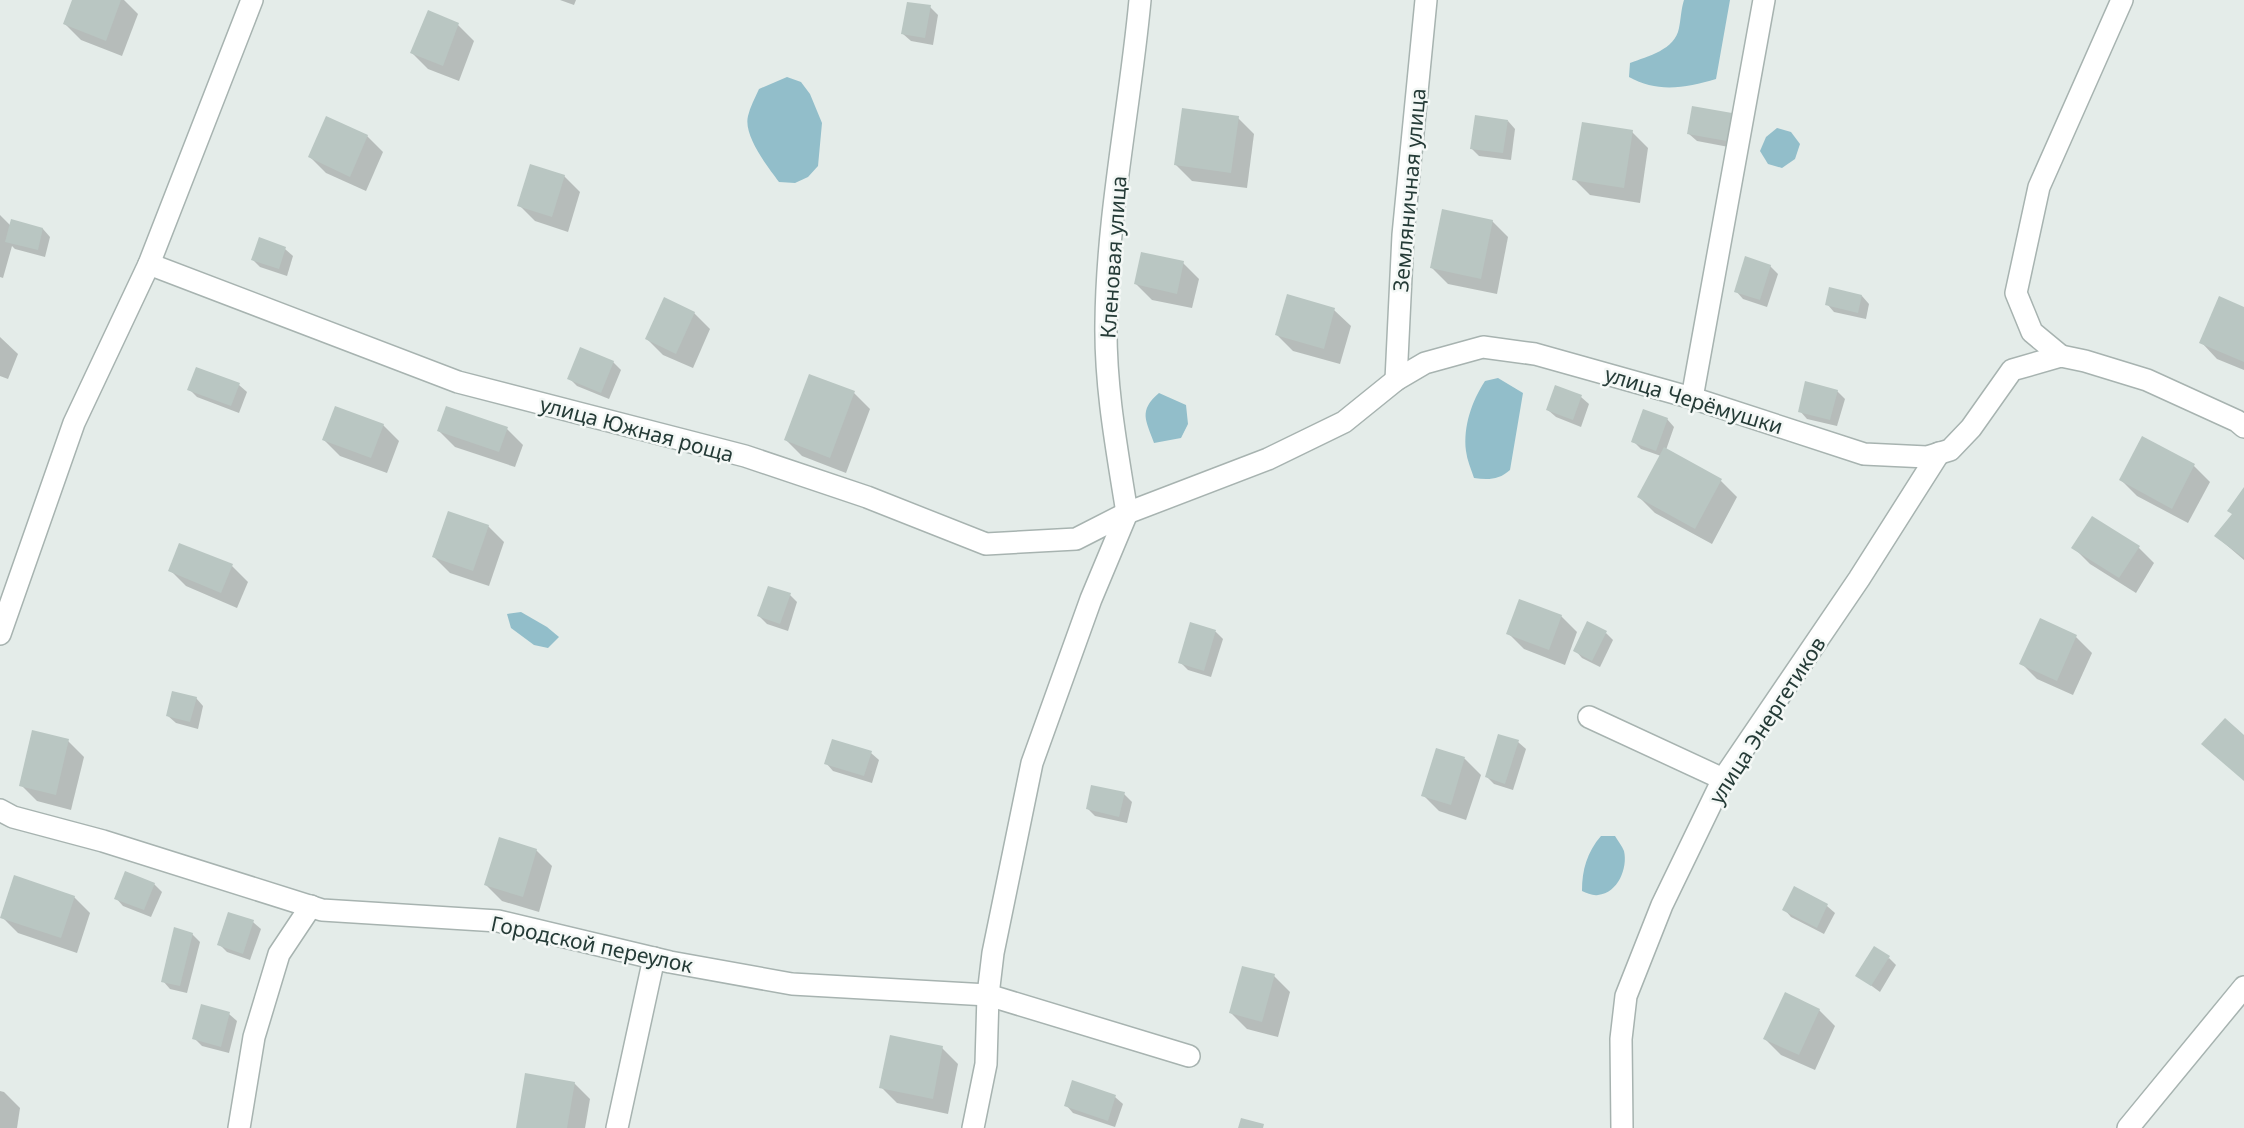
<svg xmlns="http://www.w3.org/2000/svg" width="2244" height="1128" font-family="'Noto Sans',sans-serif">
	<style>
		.water { fill: #92beca }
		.shadow { fill: #0003 }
		.building { fill: #b9c6c2 }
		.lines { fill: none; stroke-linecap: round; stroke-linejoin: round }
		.minor-casing { stroke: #a7b3b0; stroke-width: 24 }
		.minor { stroke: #fff; stroke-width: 21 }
		.labels { text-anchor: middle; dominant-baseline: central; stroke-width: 5; stroke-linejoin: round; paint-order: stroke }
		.street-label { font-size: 21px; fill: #253b37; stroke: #f4f8f6 }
	</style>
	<rect width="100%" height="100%" fill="#e4ece9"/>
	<g class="water">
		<path d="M1684,0h46l-14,79c-30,9 -59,14 -87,-2l1,-14c18,-7 45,-13 49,-35 2,-9 2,-19 5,-28z"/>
		<path d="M787,77l14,5 9,12 12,29 -4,43 -10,11 -13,6 -16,-1c-11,-15 -36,-46 -31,-66 2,-9 7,-18 11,-27z"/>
		<polygon points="1777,128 1791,132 1800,144 1795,159 1782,168 1768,164 1760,151 1766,137"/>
		<path d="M1498,378l25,15 -13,77c-11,10 -22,10 -36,8 -3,-9 -7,-18 -8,-27 -3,-25 6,-50 19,-70z"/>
		<path d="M1159,393l27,12 2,19 -7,14 -27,5c-8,-23 -16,-32 5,-50z"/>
		<polygon points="521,612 547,627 559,637 548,648 534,645 511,628 507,614"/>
		<path d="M1601,836h14c3,5 7,10 9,15 4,17 -6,42 -26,44 -5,1 -11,-2 -16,-4 0,-21 5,-39 19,-55z"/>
	</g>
	<g class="shadow">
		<polygon points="74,0 124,0 138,14 122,56 81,40 65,24"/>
		<polygon points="560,0 576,0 574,5"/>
		<polygon points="930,7 938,15 933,45 911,41 903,34"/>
		<polygon points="428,13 458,25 474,41 459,81 428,69 412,53"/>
		<polygon points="1731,115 1738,122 1734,148 1697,141 1689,134"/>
		<polygon points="1238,118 1254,134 1247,188 1192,181 1176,165"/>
		<polygon points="1508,121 1515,129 1511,160 1479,156 1471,148"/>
		<polygon points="1632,132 1648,148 1640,203 1590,195 1574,179"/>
		<polygon points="367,136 383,152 366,191 326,173 310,157"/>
		<polygon points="564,176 580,192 568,232 535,221 519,205"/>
		<polygon points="0,215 11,226 43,229 50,237 45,257 15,249 12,246 3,278 0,277"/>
		<polygon points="1492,221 1508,237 1497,294 1448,284 1432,268"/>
		<polygon points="285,249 293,256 287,276 260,267 253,260"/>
		<polygon points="1183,263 1199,279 1192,308 1152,300 1136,284"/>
		<polygon points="1770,266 1778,274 1767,307 1743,299 1736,291"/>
		<polygon points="1862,296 1869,304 1866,319 1834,312 1827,304"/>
		<polygon points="2244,309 2244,370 2217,359 2202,343"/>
		<polygon points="1334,310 1351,326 1340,364 1293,351 1277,335"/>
		<polygon points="694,313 710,329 693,368 663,355 647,339"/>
		<polygon points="0,337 18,354 8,379 0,376"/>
		<polygon points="613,362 621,370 609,399 577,386 569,378"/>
		<polygon points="810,376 854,393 870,409 846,473 802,456 786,440"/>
		<polygon points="239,385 247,392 239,413 197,397 189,389"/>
		<polygon points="1837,391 1845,399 1837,426 1807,419 1800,411"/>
		<polygon points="1581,397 1589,404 1581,427 1556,417 1548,410"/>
		<polygon points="1667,419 1674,427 1666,450 1721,481 1737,497 1712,544 1655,513 1639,497 1661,456 1641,449 1633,441"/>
		<polygon points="383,425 399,441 387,473 340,456 324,440"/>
		<polygon points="507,429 523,445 515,467 455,447 439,431"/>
		<polygon points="2143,438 2194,466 2210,482 2188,523 2137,496 2121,480"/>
		<polygon points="2244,490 2244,560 2216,536 2233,515"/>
		<polygon points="488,526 504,542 489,586 450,573 434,557"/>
		<polygon points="2138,547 2154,563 2136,593 2090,564 2074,548"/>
		<polygon points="232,566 248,582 237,608 186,586 170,570"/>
		<polygon points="790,595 797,602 788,631 767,624 759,616"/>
		<polygon points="1561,616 1577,632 1565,665 1524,649 1508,633"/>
		<polygon points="2041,621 2076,637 2092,653 2073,695 2037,679 2021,663"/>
		<polygon points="1191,624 1216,632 1223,639 1211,677 1188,670 1180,662"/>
		<polygon points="1606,633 1613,640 1600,667 1582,658 1575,650"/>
		<polygon points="196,698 203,706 198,729 176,723 168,716"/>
		<polygon points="68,741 84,757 71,810 37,801 21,785"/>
		<polygon points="1518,742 1526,749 1513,790 1494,784 1487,777"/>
		<polygon points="1437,750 1465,759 1481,775 1466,820 1439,811 1423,795"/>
		<polygon points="871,753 879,760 872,783 833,771 826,763"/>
		<polygon points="1124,794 1132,802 1127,823 1095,816 1088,809"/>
		<polygon points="536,850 552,866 539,912 502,901 486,885"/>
		<polygon points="154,884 162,892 151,917 123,906 116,898"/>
		<polygon points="1795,889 1827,906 1835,913 1824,934 1791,917 1784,909"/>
		<polygon points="74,897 90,913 77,953 18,933 2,917"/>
		<polygon points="253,922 261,929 250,960 227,952 219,944"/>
		<polygon points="192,934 200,942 187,993 170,989 163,981"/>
		<polygon points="1889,958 1896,965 1880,992 1858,976"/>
		<polygon points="1274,976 1290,992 1278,1037 1247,1029 1231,1013"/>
		<polygon points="1819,1010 1835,1026 1815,1070 1781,1055 1765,1039"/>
		<polygon points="229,1014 237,1021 229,1053 202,1046 194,1038"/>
		<polygon points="942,1048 958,1064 948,1114 897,1103 881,1087"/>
		<polygon points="574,1083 590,1099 585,1128 517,1128"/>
		<polygon points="0,1091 4,1092 20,1108 17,1128 0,1128"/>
		<polygon points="1115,1097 1123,1104 1115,1127 1073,1113 1066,1105"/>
	</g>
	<g class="building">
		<polygon points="72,0 121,0 106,41 63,24"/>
		<polygon points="907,2 931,5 925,38 901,34"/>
		<polygon points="428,10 459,23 443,66 410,53"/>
		<polygon points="1692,106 1732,113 1727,141 1687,134"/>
		<polygon points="1182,108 1239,116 1231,173 1174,165"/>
		<polygon points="1475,115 1508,120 1503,153 1470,149"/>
		<polygon points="326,116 368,135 350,177 308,157"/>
		<polygon points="1582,122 1633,130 1624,188 1572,180"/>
		<polygon points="530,164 565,175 552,217 517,206"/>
		<polygon points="1442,209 1493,220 1481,279 1430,268"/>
		<polygon points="11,219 43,228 38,250 5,242"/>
		<polygon points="259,237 286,247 279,269 251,260"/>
		<polygon points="1141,252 1184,261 1177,294 1134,284"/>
		<polygon points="1745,256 1771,265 1760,300 1734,292"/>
		<polygon points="1829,287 1862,295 1858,313 1825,305"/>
		<polygon points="1287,294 1335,308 1324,349 1275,335"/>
		<polygon points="2219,296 2244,307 2244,362 2199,343"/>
		<polygon points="664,297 695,312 676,354 645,339"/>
		<polygon points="580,347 614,361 601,393 567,379"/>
		<polygon points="196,367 240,383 231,406 187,390"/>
		<polygon points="809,374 855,391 830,458 784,440"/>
		<polygon points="1805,381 1838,390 1830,420 1798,412"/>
		<polygon points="1555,385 1582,395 1573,420 1546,410"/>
		<polygon points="335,406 384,424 371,458 322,440"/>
		<polygon points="446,406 508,427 499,452 437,431"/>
		<polygon points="1643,409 1668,418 1656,451 1631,442"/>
		<polygon points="2142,436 2195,464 2172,509 2119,480"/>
		<polygon points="1664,447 1722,479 1695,529 1637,497"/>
		<polygon points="2244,487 2244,558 2214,536 2232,514 2227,511"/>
		<polygon points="448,511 489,525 473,571 432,557"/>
		<polygon points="2092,516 2140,546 2119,578 2071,548"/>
		<polygon points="179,543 233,564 221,593 168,571"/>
		<polygon points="768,586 791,593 780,624 757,616"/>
		<polygon points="1519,599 1562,615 1549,650 1506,634"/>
		<polygon points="2040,618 2077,635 2057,681 2019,664"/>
		<polygon points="1587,621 1607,631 1592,661 1573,651"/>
		<polygon points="1190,622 1216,630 1204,671 1178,663"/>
		<polygon points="172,691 197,697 190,722 166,716"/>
		<polygon points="2225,718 2244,735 2244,781 2201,744"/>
		<polygon points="32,730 69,739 56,795 19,786"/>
		<polygon points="1498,734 1519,740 1505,784 1485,777"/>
		<polygon points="832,739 872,751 864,776 824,764"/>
		<polygon points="1436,748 1465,757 1451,805 1421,796"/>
		<polygon points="1091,785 1125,792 1119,817 1086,809"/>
		<polygon points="499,837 537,849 523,897 484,885"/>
		<polygon points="125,871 155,883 144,910 114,899"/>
		<polygon points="14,875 75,896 61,938 0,918"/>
		<polygon points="1794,886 1828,904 1817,928 1782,910"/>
		<polygon points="228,912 254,920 243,954 217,945"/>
		<polygon points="174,927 193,933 180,986 161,982"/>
		<polygon points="1874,946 1890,956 1871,986 1855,976"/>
		<polygon points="1242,966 1275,974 1262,1022 1229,1013"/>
		<polygon points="1785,992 1820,1009 1799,1055 1763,1039"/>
		<polygon points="201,1004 230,1012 221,1047 192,1039"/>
		<polygon points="890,1035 943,1046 933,1099 879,1088"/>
		<polygon points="525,1073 575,1082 567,1128 516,1128"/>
		<polygon points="1072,1080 1116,1095 1108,1121 1064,1106"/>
		<polygon points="1241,1118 1264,1124 1263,1128 1238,1128"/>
	</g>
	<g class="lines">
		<defs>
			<g id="minor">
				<polyline points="149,264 458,382 745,456 867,497 986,544 1076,539 1127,513 1268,459 1344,422 1396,380 1425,363 1483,347 1535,354 1692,398 1864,454 1927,457 1950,450 1971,428 2012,370 2061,356 2085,361 2147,380 2237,421 2244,427"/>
				<polyline points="2061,356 2032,332 2016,293 2039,187 2122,0"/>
				<polyline points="1396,380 1403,235 1426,0"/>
				<polyline points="1692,398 1764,0"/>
				<path d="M1127,513c-10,-63 -22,-126 -21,-190 1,-109 24,-215 34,-323"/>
				<polyline points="0,634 74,423 149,264 252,0"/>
				<polyline points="1589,717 1723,779"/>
				<polyline points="0,810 13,817 103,841 322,910 498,921 670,962 792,984 988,995 1189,1056"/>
				<polyline points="239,1128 254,1037 279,954 311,906"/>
				<polyline points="617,1128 654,958"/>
				<polyline points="973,1128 986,1064 988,995 993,953 1032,763 1091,599 1127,513"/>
				<polyline points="1622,1128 1621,1039 1626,996 1662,905 1723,779 1859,579 1939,453"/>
				<polyline points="2128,1128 2244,987"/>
			</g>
		</defs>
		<use href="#minor" class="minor-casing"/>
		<use href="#minor" class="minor"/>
	</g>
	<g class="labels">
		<g class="street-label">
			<text transform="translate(1409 190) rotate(-85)">Земляничная улица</text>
			<text transform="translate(1113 257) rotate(-86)">Кленовая улица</text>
			<text transform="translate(1694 400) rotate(17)">улица Черёмушки</text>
			<text transform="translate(637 429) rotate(15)">улица Южная роща</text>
			<text transform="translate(1767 720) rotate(-57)">улица Энергетиков</text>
			<text transform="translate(592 944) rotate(12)">Городской переулок</text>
		</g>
	</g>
</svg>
